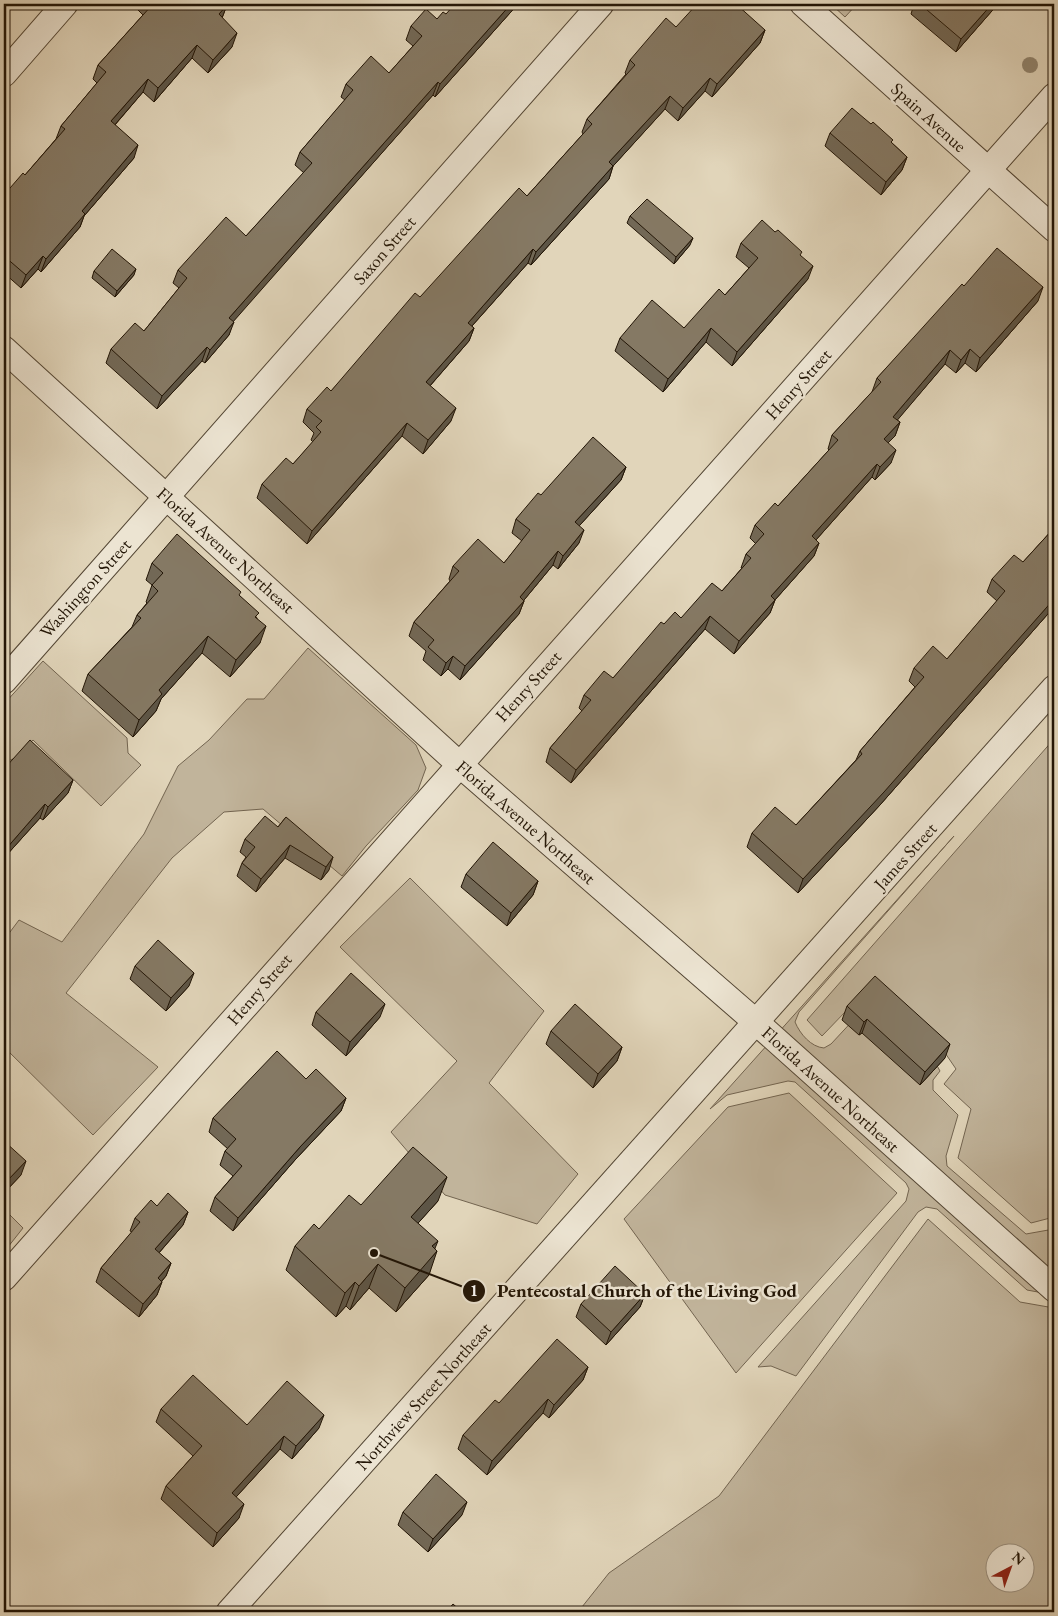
<svg xmlns="http://www.w3.org/2000/svg" width="1058" height="1616" font-family="'EB Garamond',serif">
	<style>
		.green { fill: #c1b49b; stroke: #726450; fill-rule: evenodd }
		.lines { fill: none; stroke-linecap: round; stroke-linejoin: round }
		.minor-casing { stroke: #524533; stroke-width: 27 }
		.minor { stroke: #ece4d2; stroke-width: 25 }
		.tree { fill: #928670 }
		.wall { fill: #726856; stroke: #221506 }
		.shaded-wall { fill: #5d5546; stroke: #221506 }
		.building { fill: #857964; stroke: #221506 }
		.labels { text-anchor: middle; dominant-baseline: central; stroke-width: 5; stroke-linejoin: round; paint-order: stroke }
		.street-label { font-size: 18px; fill: #221506; stroke: #ece4d2 }
		.leader { fill: none; stroke: #221506; stroke-width: 2 }
		.callout-dot { fill: #221506; stroke: #ece4d2; stroke-width: 2 }
		.mark-label { font-size: 15px; text-anchor: middle; font-weight: bold; fill: #fff }
		.callout-label { font-size: 19px; text-anchor: middle; font-weight: bold; fill: #221506; stroke: #ece4d2; stroke-width: 5; stroke-linejoin: round; paint-order: stroke }
	</style>
	<rect width="100%" height="100%" fill="#e1d5ba"/>
	<filter id="stains"><feTurbulence type="fractalNoise" baseFrequency=".004" numOctaves="4"/><feColorMatrix values="0 0 0 0 .2 0 0 0 0 .09 0 0 0 0 .02 0 0 0 .5 -.17"/></filter>
	<radialGradient id="worn" r=".72"><stop offset=".6" stop-color="#630" stop-opacity="0"/><stop offset="1" stop-color="#630" stop-opacity=".3"/></radialGradient>
	<g class="green">
		<polygon points="831,4 857,4 845,17"/>
		<polygon points="308,648 416,745 426,768 418,790 366,846 342,876 263,809 224,812 172,858 66,993 158,1067 93,1135 4,1047 4,940 19,920 62,942 144,834 178,766 209,740 247,699 264,699"/>
		<polygon points="43,661 127,738 128,753 141,765 101,806 33,740 15,758 6,762 4,759 4,704"/>
		<polygon points="1054,739 1054,1217 1031,1223 958,1158 971,1109 944,1084 956,1069 941,1047 872,984 822,1036 807,1020"/>
		<path d="M954,836l-155,176 -4,10c5,12 16,25 29,26l7,-4 40,-43 60,54 9,16 -7,9v10l25,25 -12,41 1,10 79,68 28,-5v66l-27,-5 -90,-81 -11,-2 -8,5 -122,164 -25,-10 -13,1 148,-166 3,-12 -3,-6 -111,-101 -7,-1 -61,14 -17,14z"/>
		<polygon points="410,878 544,1011 489,1083 578,1174 537,1224 445,1195 391,1132 457,1061 340,947"/>
		<polygon points="789,1093 897,1193 736,1373 624,1219 728,1107"/>
		<polygon points="4,1209 23,1228 4,1252"/>
		<path d="M928,1219l92,83 34,6v304h-476l31,-39 110,-77zM996,1554h30v30h-30z"/>
	</g>
	<g class="lines">
		<defs>
			<g id="minor">
				<polyline points="803,4 1054,229"/>
				<polyline points="4,74 65,4"/>
				<polyline points="4,349 459,764 757,1023 1054,1289"/>
				<polyline points="4,681 601,4"/>
				<polyline points="4,1278 1054,96"/>
				<polyline points="229,1612 1054,688"/>
			</g>
		</defs>
		<use href="#minor" class="minor-casing"/>
		<use href="#minor" class="minor"/>
	</g>
	<circle class="tree" cx="1030" cy="65" r="8"/>
	<g class="wall">
		<polygon points="140,4 226,4 227,5 222,18 232,47 208,73 192,58 154,102 143,92 115,125 134,158 84,216 80,227 41,272 38,269 21,288 4,273 4,195 25,175 56,139 61,126 97,83 93,79 98,65 143,15 138,10"/>
		<polygon points="518,4 435,97 433,95 233,321 229,335 205,363 202,361 157,409 106,363 111,349 144,331 179,288 173,283 178,270 246,236 304,173 295,165 300,152 345,100 341,97 346,84 389,73 413,46 406,40 411,26 437,19 446,14"/>
		<polygon points="914,4 998,4 956,52 911,14"/>
		<polygon points="676,27 765,30 760,43 712,97 705,91 678,121 665,109 613,166 609,179 531,265 528,263 472,326 474,328 469,341 430,386 451,421 423,454 402,436 307,544 257,498 262,484 293,464 313,442 311,440 314,433 303,422 307,409 331,391 420,297 527,196 583,134 582,132 587,119 626,74 625,73 630,60"/>
		<polygon points="830,133 892,143 907,157 902,170 881,195 825,146"/>
		<polygon points="630,216 690,245 674,264 627,223"/>
		<polygon points="741,243 801,256 808,279 732,366 706,342 663,392 615,351 620,338 684,328 725,295 749,268 736,257"/>
		<polygon points="94,271 134,275 115,297 92,278"/>
		<polygon points="964,286 1038,301 976,372 965,363 956,373 945,364 897,420 900,422 895,436 888,443 891,463 875,480 872,477 816,540 819,543 814,556 775,600 770,613 734,654 705,629 571,783 546,762 550,748 582,711 579,708 584,695 613,678 664,624 681,618 722,591 742,568 741,568 746,554 756,544 750,538 755,525 778,506 829,450 828,449 832,435 872,392 877,378"/>
		<polygon points="626,467 621,480 579,526 579,543 558,569 553,565 524,600 524,601 519,614 460,680 448,669 441,676 423,660 426,651 409,636 414,622 450,581 449,579 453,566 504,563 522,541 512,533 516,519 541,495"/>
		<polygon points="1054,528 1054,607 880,805 798,893 747,847 752,833 796,825 856,760 860,751 915,687 909,681 914,668 947,659 997,601 987,592 992,579 1023,562"/>
		<polygon points="152,563 240,596 257,618 260,643 230,677 202,653 161,699 156,711 133,737 82,691 88,674 132,627 137,615 147,603 146,602 152,585 146,580"/>
		<polygon points="4,769 73,780 68,793 43,820 40,818 4,858"/>
		<polygon points="286,817 329,870 321,880 285,858 256,892 237,876 242,863 246,857 240,852 245,839 278,827"/>
		<polygon points="466,874 538,881 533,895 507,926 461,887"/>
		<polygon points="135,966 189,986 166,1011 130,979"/>
		<polygon points="847,1006 945,1058 920,1085 862,1033 859,1035 842,1020"/>
		<polygon points="316,1012 380,1017 346,1056 312,1025"/>
		<polygon points="551,1031 622,1047 617,1061 593,1088 546,1044"/>
		<polygon points="306,1079 346,1098 341,1111 295,1160 233,1231 210,1211 215,1197 233,1176 220,1165 225,1151 228,1149 209,1132 213,1118"/>
		<polygon points="4,1141 21,1175 4,1193"/>
		<polygon points="438,1201 418,1223 435,1249 429,1275 396,1312 369,1288 350,1310 346,1306 336,1317 286,1270 295,1246 319,1229 361,1205"/>
		<polygon points="157,1206 188,1212 183,1225 159,1253 171,1263 166,1276 162,1281 157,1295 139,1317 96,1282 101,1268 132,1232 130,1231 135,1218"/>
		<polygon points="645,1294 640,1307 606,1345 576,1317 581,1304"/>
		<polygon points="588,1367 583,1380 549,1418 543,1413 487,1475 458,1449 463,1435 499,1403"/>
		<polygon points="161,1409 247,1425 319,1428 292,1459 280,1449 236,1497 239,1518 213,1547 161,1499 166,1486 193,1456 156,1422"/>
		<polygon points="403,1512 462,1515 428,1552 398,1525"/>
	</g>
	<g class="shaded-wall">
		<polygon points="511,4 518,4 435,97 440,84"/>
		<polygon points="992,4 998,4 956,52 961,39"/>
		<polygon points="227,5 222,18 219,14"/>
		<polygon points="765,30 760,43 712,97 717,84"/>
		<polygon points="237,33 232,47 208,73 213,60"/>
		<polygon points="197,45 192,58 154,102 158,88"/>
		<polygon points="710,78 705,91 678,121 683,108"/>
		<polygon points="148,79 143,92 106,135 111,121"/>
		<polygon points="438,82 433,95 225,331 229,318"/>
		<polygon points="670,96 665,109 605,175 609,162"/>
		<polygon points="138,145 134,158 84,216 80,227 41,272 46,259 82,211"/>
		<polygon points="907,157 902,170 881,195 886,182"/>
		<polygon points="613,166 609,179 531,265 536,252"/>
		<polygon points="693,238 690,245 674,264 676,257"/>
		<polygon points="533,249 528,263 463,336 468,323"/>
		<polygon points="43,256 38,269 21,288 26,275"/>
		<polygon points="813,266 808,279 732,366 737,352"/>
		<polygon points="136,269 134,275 115,297 117,291"/>
		<polygon points="1043,287 1038,301 976,372 980,358"/>
		<polygon points="234,322 229,335 205,363 210,350"/>
		<polygon points="474,328 469,341 421,396 426,382"/>
		<polygon points="711,328 706,342 663,392 668,379"/>
		<polygon points="207,347 202,361 157,409 162,396"/>
		<polygon points="970,349 965,363 956,373 961,360"/>
		<polygon points="950,350 945,364 889,430 893,417"/>
		<polygon points="456,408 451,421 423,454 428,440"/>
		<polygon points="900,422 895,436 879,452 884,439"/>
		<polygon points="407,423 402,436 307,544 312,531"/>
		<polygon points="896,450 891,463 875,480 880,467"/>
		<polygon points="877,464 872,477 807,550 812,536"/>
		<polygon points="626,467 621,480 570,536 575,522"/>
		<polygon points="584,530 579,543 558,569 563,556"/>
		<polygon points="819,543 814,556 766,610 771,596"/>
		<polygon points="558,551 553,565 515,611 520,597"/>
		<polygon points="1054,599 1054,607 880,805 798,893 803,879"/>
		<polygon points="775,600 770,613 734,654 739,641"/>
		<polygon points="524,601 519,614 460,680 465,666"/>
		<polygon points="710,616 705,629 571,783 576,770"/>
		<polygon points="266,626 260,643 230,677 236,660"/>
		<polygon points="208,636 202,653 161,699 156,711 133,737 139,720 159,690"/>
		<polygon points="453,656 448,669 441,676 446,663"/>
		<polygon points="73,780 68,793 43,820 48,807"/>
		<polygon points="45,804 40,818 4,858 5,850"/>
		<polygon points="290,845 285,858 256,892 261,879"/>
		<polygon points="333,857 329,870 321,880 326,867"/>
		<polygon points="538,881 533,895 507,926 511,913"/>
		<polygon points="194,973 189,986 166,1011 171,998"/>
		<polygon points="385,1004 380,1017 346,1056 350,1042"/>
		<polygon points="867,1019 862,1033 859,1035 864,1022"/>
		<polygon points="950,1044 945,1058 920,1085 925,1072"/>
		<polygon points="622,1047 617,1061 593,1088 598,1074"/>
		<polygon points="346,1098 341,1111 295,1160 233,1231 238,1218 300,1147"/>
		<polygon points="26,1161 21,1175 4,1193 8,1180"/>
		<polygon points="447,1177 438,1201 402,1241 411,1217"/>
		<polygon points="188,1212 183,1225 150,1263 155,1249"/>
		<polygon points="438,1241 431,1258 437,1251 429,1275 396,1312 405,1288 432,1246"/>
		<polygon points="171,1263 166,1276 153,1291 158,1278"/>
		<polygon points="378,1264 369,1288 350,1310 359,1286"/>
		<polygon points="162,1282 157,1295 139,1317 143,1304"/>
		<polygon points="355,1282 346,1306 336,1317 345,1293"/>
		<polygon points="645,1294 640,1307 606,1345 611,1332"/>
		<polygon points="588,1367 583,1380 549,1418 554,1405"/>
		<polygon points="548,1399 543,1413 487,1475 492,1461"/>
		<polygon points="324,1415 319,1428 292,1459 296,1446"/>
		<polygon points="284,1436 280,1449 227,1507 232,1493"/>
		<polygon points="467,1502 462,1515 428,1552 433,1539"/>
		<polygon points="244,1504 239,1518 213,1547 217,1533"/>
	</g>
	<g class="building">
		<polygon points="151,4 226,4 227,5 219,14 237,33 213,60 197,45 158,88 148,79 111,121 138,145 82,211 85,214 46,259 43,256 26,275 4,256 4,195 23,173 25,175 65,129 61,126 106,72 98,65 152,5"/>
		<polygon points="455,4 511,4 440,84 438,82 229,318 234,322 210,350 207,347 162,396 111,349 135,323 144,331 187,278 178,270 226,217 246,236 312,163 300,152 353,90 346,84 371,56 389,73 422,36 411,26 426,9 437,19 443,12 446,14"/>
		<polygon points="697,4 736,4 765,30 717,84 710,78 683,108 670,96 609,162 613,166 536,252 533,249 468,323 474,328 426,382 456,408 428,440 407,423 312,531 262,484 286,458 293,464 321,432 316,427 322,421 307,409 327,387 331,391 415,293 420,297 519,188 527,196 592,124 587,119 635,65 630,60 666,18 676,27"/>
		<polygon points="920,4 992,4 961,39"/>
		<polygon points="852,108 871,124 873,122 893,140 891,142 907,157 886,182 830,133"/>
		<polygon points="647,199 693,238 676,257 630,216"/>
		<polygon points="762,220 775,232 778,230 802,252 800,255 813,266 737,352 711,328 668,379 620,338 652,300 684,328 719,289 725,295 758,258 741,243"/>
		<polygon points="997,248 1043,287 980,358 970,349 961,360 950,350 893,417 900,422 884,439 896,450 880,467 877,464 812,536 819,543 771,596 775,600 739,641 710,616 576,770 550,748 591,700 584,695 604,671 613,678 661,622 664,624 675,612 681,618 712,583 722,591 751,558 746,554 764,534 755,525 775,503 778,506 838,440 832,435 881,382 877,378 962,284 964,286"/>
		<polygon points="112,249 136,269 117,291 94,271"/>
		<polygon points="593,437 626,467 575,522 584,530 563,556 558,551 520,597 524,601 465,666 453,656 446,663 428,647 434,640 414,622 459,571 453,566 478,539 504,563 530,530 516,519 538,493 541,495"/>
		<polygon points="1054,528 1054,599 884,792 803,879 752,833 775,807 796,825 862,754 860,751 924,677 914,668 933,646 947,659 1005,591 992,579 1014,555 1023,562"/>
		<polygon points="177,534 241,592 239,595 259,613 255,617 266,626 236,660 208,636 159,690 162,694 139,720 88,674 141,618 137,615 158,591 152,585 163,573 152,563"/>
		<polygon points="30,740 73,780 48,807 45,804 5,850 4,849 4,769"/>
		<polygon points="265,816 278,827 286,817 333,857 326,867 290,845 261,879 242,863 255,847 245,839"/>
		<polygon points="493,842 538,881 511,913 466,874"/>
		<polygon points="158,940 194,973 171,998 135,966"/>
		<polygon points="351,973 385,1004 350,1042 316,1012"/>
		<polygon points="875,976 950,1044 925,1072 867,1019 864,1022 847,1006"/>
		<polygon points="575,1004 622,1047 598,1074 551,1031"/>
		<polygon points="277,1051 306,1079 316,1069 346,1098 300,1147 238,1218 215,1197 242,1166 225,1151 236,1139 213,1118"/>
		<polygon points="4,1141 26,1161 8,1180 4,1176"/>
		<polygon points="413,1147 447,1177 411,1217 438,1241 432,1246 437,1251 405,1288 378,1264 359,1286 355,1282 345,1293 295,1246 314,1224 319,1229 349,1195 361,1205"/>
		<polygon points="168,1193 188,1212 155,1249 171,1263 158,1278 162,1282 143,1304 101,1268 140,1222 135,1218 151,1200 157,1206"/>
		<polygon points="615,1266 645,1294 611,1332 581,1304"/>
		<polygon points="557,1339 588,1367 554,1405 548,1399 492,1461 463,1435 495,1400 499,1403"/>
		<polygon points="193,1375 247,1425 287,1381 324,1415 296,1446 284,1436 232,1493 244,1504 217,1533 166,1486 202,1446 161,1409"/>
		<polygon points="436,1474 467,1502 433,1539 403,1512"/>
		<polygon points="453,1604 462,1612 446,1612"/>
	</g>
	<g class="labels">
		<g class="street-label">
			<text transform="translate(929 117) rotate(42)">Spain Avenue</text>
			<text transform="translate(384 250) rotate(-49)">Saxon Street</text>
			<text transform="translate(798 384) rotate(-48)">Henry Street</text>
			<text transform="translate(226 550) rotate(42)">Florida Avenue Northeast</text>
			<text transform="translate(85 588) rotate(-48)">Washington Street</text>
			<text transform="translate(528 686) rotate(-48)">Henry Street</text>
			<text transform="translate(526 822) rotate(41)">Florida Avenue Northeast</text>
			<text transform="translate(905 856) rotate(-48)">James Street</text>
			<text transform="translate(259 989) rotate(-49)">Henry Street</text>
			<text transform="translate(831 1089) rotate(42)">Florida Avenue Northeast</text>
			<text transform="translate(423 1396) rotate(-48)">Northview Street Northeast</text>
		</g>
	</g>
	<path class="leader" d="M374 1253L474 1291"/>
	<g class="callout-dot">
		<circle cx="374" cy="1253" r="5"/>
		<circle cx="474" cy="1291" r="12"/>
	</g>
	<g class="mark-label">
		<text x="474" y="1296">1</text>
	</g>
	<g class="callout-label">
		<text x="647" y="1297">Pentecostal Church of the Living God</text>
	</g>
	<rect width="1058" height="1616" fill="none" stroke="#e1d5ba" stroke-width="20"/>
	<rect x="5" y="5" width="1048" height="1606" fill="none" stroke="#221506" stroke-width="2.5"/>
	<rect x="10" y="10" width="1038" height="1596" fill="none" stroke="#221506"/>
	<g transform="translate(1010 1568) rotate(41)"><circle r="24" fill="#ece4d2" stroke="#9b9180"/>
	<path d="M0-4L9 19L0 12L-9 19Z" fill="#8f2418"/>
	<text y="-8" font-size="14" font-weight="bold" text-anchor="middle" fill="#221506">N</text>
	</g>
	<rect width="100%" height="100%" filter="url(#stains)"/>
	<rect width="100%" height="100%" fill="url(#worn)"/>
</svg>
